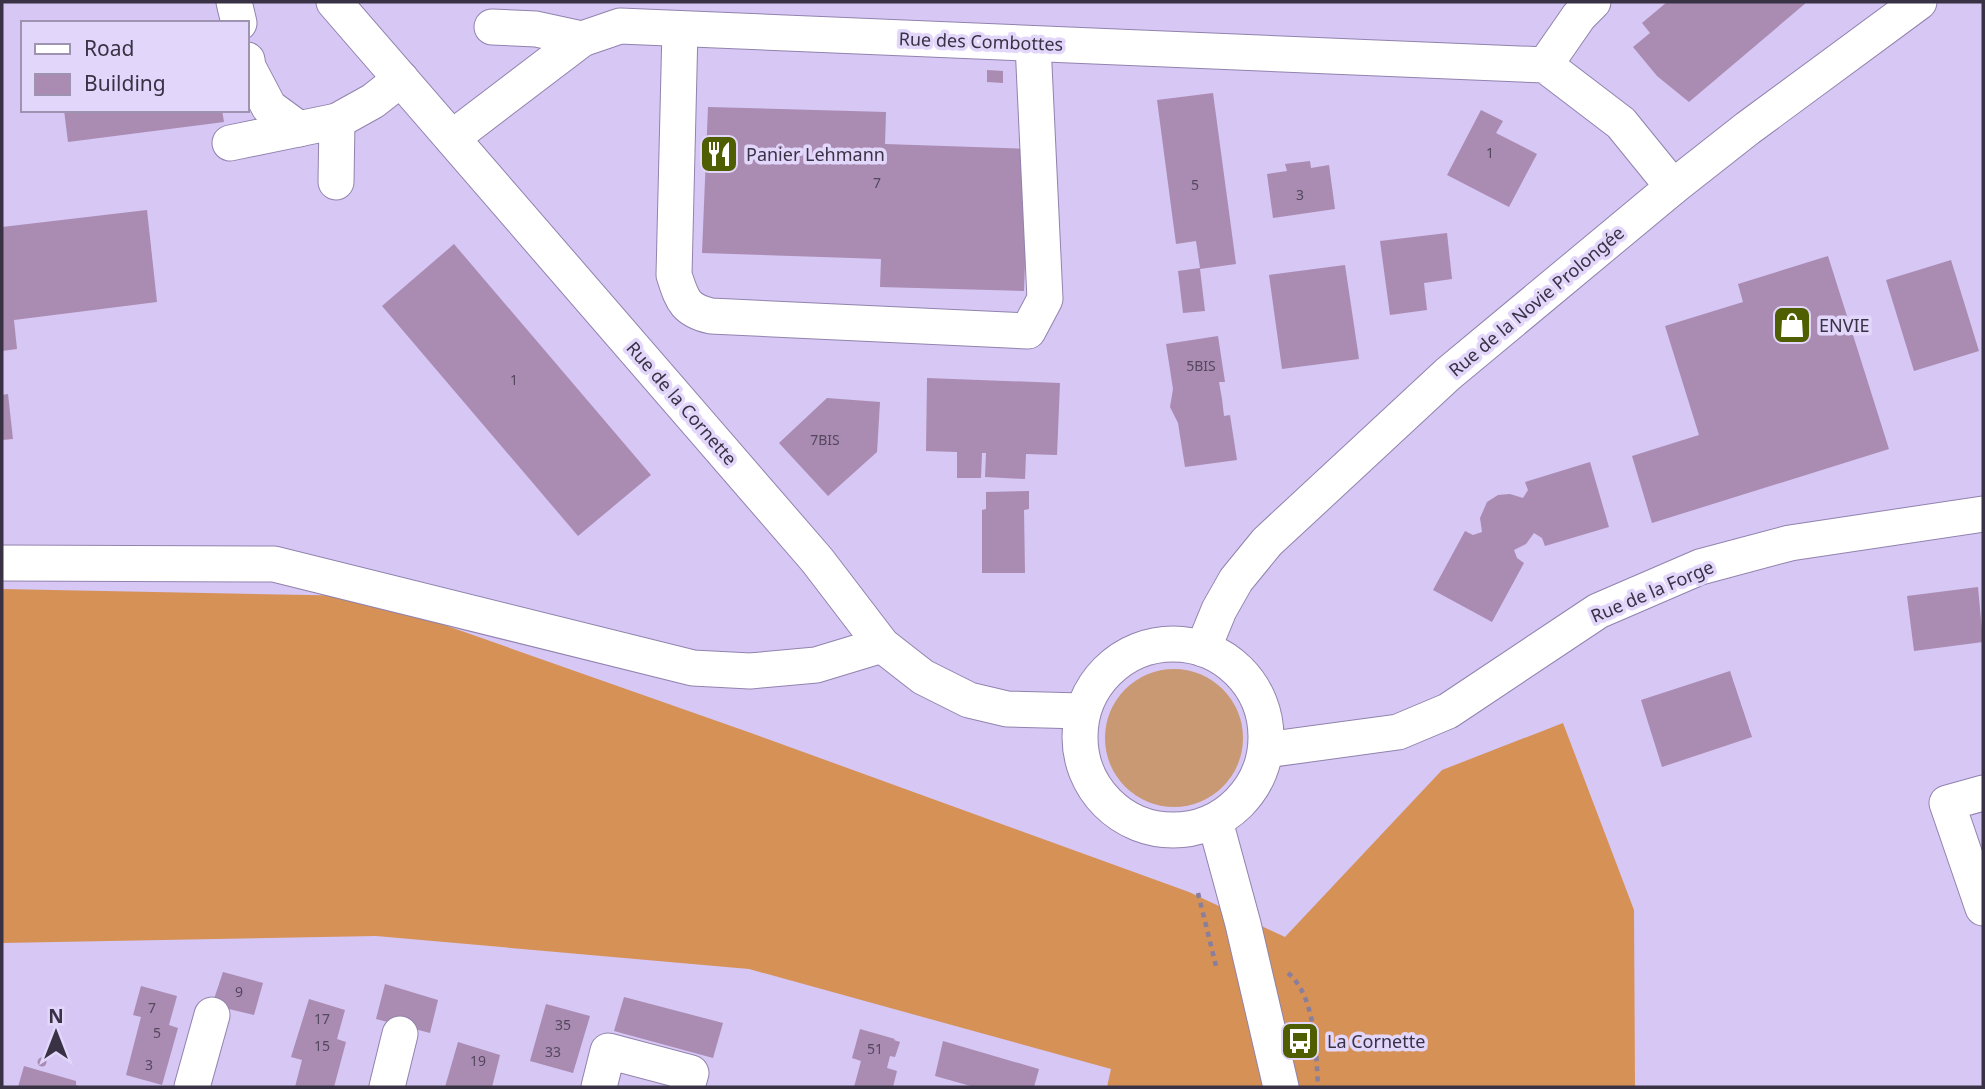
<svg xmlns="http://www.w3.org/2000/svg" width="1985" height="1089" font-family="'Noto Sans',sans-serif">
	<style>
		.green { fill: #c99973 }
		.forest { fill: #d69156 }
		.building { fill: #aa8bb1 }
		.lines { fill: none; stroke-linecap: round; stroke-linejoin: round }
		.minor-casing { stroke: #9183ad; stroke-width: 37 }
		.path { stroke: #887e9e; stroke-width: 4.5; stroke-dasharray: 5 5; stroke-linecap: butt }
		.minor { stroke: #fff; stroke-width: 35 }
		.labels { text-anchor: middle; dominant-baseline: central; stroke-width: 7; stroke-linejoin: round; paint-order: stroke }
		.number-label { font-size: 14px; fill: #54485f }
		.street-label { font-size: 18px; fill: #383244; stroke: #e2d6fb }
		.poi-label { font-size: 18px; fill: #383244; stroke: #e2d6fb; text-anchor: start }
	</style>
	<rect width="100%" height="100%" fill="#d6c7f5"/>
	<circle class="green" cx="1174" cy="738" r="69"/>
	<polygon class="forest" points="2,589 362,596 751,733 1189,892 1285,937 1442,770 1563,723 1634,910 1635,1087 1107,1087 1111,1069 749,969 376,936 2,943"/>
	<g class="building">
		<polygon points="1667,2 1807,2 1689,102 1657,76 1633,47 1650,33 1642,23"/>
		<polygon points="987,70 1003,71 1003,83 987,82"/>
		<polygon points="1213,93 1236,264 1200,269 1205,311 1183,313 1178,271 1200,268 1196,241 1176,244 1157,100"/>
		<polygon points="708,107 886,112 885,144 1029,149 1024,291 880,287 881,259 702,253"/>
		<polygon points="64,110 222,110 224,122 68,142"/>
		<polygon points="1481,110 1503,121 1496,133 1537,154 1509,207 1447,175"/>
		<polygon points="1310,161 1311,168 1329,165 1335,209 1273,218 1267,174 1287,171 1285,164"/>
		<polygon points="147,210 157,302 14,320 17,349 2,351 2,227"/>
		<polygon points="1447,233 1452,279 1424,283 1427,310 1390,315 1380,241"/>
		<polygon points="454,244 651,475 578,536 382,306"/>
		<polygon points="1828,256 1889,449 1652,523 1632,456 1699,435 1665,326 1743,302 1738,284"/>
		<polygon points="1951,260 1979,351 1914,371 1886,280"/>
		<polygon points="1345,265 1359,359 1282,369 1269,275"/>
		<polygon points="1218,336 1225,382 1219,382 1222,399 1224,416 1230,415 1237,460 1185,467 1178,423 1170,407 1173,389 1166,344"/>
		<polygon points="927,378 1060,383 1057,455 1026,454 1025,479 985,477 986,453 982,453 981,478 957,478 957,452 926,451"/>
		<polygon points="8,394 13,439 2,440 2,395"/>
		<polygon points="827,398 880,402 877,452 828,496 779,443"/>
		<polygon points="1590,462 1609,527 1545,546 1542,538 1534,533 1526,544 1514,550 1517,558 1524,563 1492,622 1433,590 1465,531 1473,535 1482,532 1480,518 1487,502 1498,495 1510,494 1523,498 1528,490 1525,482"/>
		<polygon points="1029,491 1029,509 1024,510 1025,573 982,573 982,510 986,509 986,492"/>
		<polygon points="1978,587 1983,642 1914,651 1907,596"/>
		<polygon points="1730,671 1752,737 1662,767 1641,700"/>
		<polygon points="223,972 263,983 254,1015 212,1005"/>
		<polygon points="385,984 438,1000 430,1033 376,1019"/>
		<polygon points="141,986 177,996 169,1025 178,1028 162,1085 126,1075 141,1017 133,1015"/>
		<polygon points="624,997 723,1023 713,1058 614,1031"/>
		<polygon points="309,999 345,1010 337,1039 346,1042 334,1087 295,1087 302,1060 291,1057"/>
		<polygon points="546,1004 590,1016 573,1073 530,1061"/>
		<polygon points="860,1029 895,1039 894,1040 900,1042 895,1057 890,1056 887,1068 897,1071 893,1087 854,1087 861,1061 852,1058"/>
		<polygon points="943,1041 1039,1069 1034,1087 974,1087 935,1076"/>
		<polygon points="458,1042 500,1055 492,1087 445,1087"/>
		<circle cx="42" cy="1062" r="4.5"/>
		<polygon points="24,1066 76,1081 76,1085 81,1087 18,1087"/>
	</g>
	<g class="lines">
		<defs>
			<g id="minor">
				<polyline points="234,2 239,23"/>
				<polyline points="334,2 817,560 882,645 923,677 969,700 1007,709 1082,711"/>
				<polyline points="492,27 536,29 582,39"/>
				<path d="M680,29l-6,246c8,24 10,35 37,41l317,15 17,-32 -12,-255"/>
				<polyline points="247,60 248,67 269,107 299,129"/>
				<polyline points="1545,65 1579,16 1593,2"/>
				<polyline points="452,138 582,39 620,26 1545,65 1621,123 1673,187"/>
				<polyline points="230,143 337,121 373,101 401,79"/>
				<polyline points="336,182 337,121"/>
				<polyline points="2,563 274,564 693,668 750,671 816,665 882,645"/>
				<circle cx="1173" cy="737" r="93"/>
				<polyline points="1203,649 1219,610 1236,580 1267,542 1448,374 1673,187 1748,128 1919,2"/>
				<polyline points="1266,750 1398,732 1448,711 1598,611 1700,567 1790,543 1983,514"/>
				<polyline points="1983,793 1947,803 1983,908"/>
				<polyline points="1215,821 1243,924 1281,1087"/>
				<polyline points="192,1087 212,1015"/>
				<polyline points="387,1087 400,1034"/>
				<polyline points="599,1087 608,1051 691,1073 687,1087"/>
			</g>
		</defs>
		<use href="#minor" class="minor-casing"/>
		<g class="path">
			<polyline points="1198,893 1216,966"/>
			<path d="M1288,973c28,23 28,80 30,114"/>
		</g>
		<use href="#minor" class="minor"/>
	</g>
	<defs>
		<symbol id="restaurant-square" viewBox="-11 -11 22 22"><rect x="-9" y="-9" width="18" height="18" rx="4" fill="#4f5e00" stroke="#e2d6fb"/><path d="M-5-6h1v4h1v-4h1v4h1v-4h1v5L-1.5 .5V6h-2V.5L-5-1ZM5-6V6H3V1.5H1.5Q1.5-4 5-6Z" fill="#fff"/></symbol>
		<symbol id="shop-square" viewBox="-11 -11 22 22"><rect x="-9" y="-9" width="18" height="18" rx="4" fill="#4f5e00" stroke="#e2d6fb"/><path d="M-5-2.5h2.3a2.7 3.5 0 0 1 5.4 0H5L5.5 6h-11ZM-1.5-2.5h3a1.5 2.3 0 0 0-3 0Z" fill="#fff"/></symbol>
		<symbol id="bus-square" viewBox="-11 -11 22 22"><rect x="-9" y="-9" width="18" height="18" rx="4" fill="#4f5e00" stroke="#e2d6fb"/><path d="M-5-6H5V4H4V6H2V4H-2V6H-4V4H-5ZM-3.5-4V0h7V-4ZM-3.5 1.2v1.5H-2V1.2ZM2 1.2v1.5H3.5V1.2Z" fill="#fff"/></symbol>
	</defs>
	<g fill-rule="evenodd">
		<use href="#restaurant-square" x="697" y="132" width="44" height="44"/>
		<use href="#shop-square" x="1770" y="303" width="44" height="44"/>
		<use href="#bus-square" x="1278" y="1019" width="44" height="44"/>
	</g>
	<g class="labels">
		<g class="number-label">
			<text x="1490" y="152">1</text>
			<text x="877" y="182">7</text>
			<text x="1195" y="184">5</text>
			<text x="1300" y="194">3</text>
			<text x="1201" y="365">5BIS</text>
			<text x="514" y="379">1</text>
			<text x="825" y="439">7BIS</text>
			<text x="239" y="991">9</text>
			<text x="152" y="1007">7</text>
			<text x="322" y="1018">17</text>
			<text x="563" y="1024">35</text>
			<text x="157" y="1032">5</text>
			<text x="322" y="1045">15</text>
			<text x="875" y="1048">51</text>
			<text x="553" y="1051">33</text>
			<text x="478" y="1060">19</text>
			<text x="149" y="1064">3</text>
		</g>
		<g class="street-label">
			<text transform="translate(981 41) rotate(2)">Rue des Combottes</text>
			<text transform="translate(1536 301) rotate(-40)">Rue de la Novie Prolongée</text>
			<text transform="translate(682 403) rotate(49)">Rue de la Cornette</text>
			<text transform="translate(1652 591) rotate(-23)">Rue de la Forge</text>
		</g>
		<g class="poi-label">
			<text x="746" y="154">Panier Lehmann</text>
			<text x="1819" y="325">ENVIE</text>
			<text x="1327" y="1041">La Cornette</text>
		</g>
	</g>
	<rect width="1985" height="1089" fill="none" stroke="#383244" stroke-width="7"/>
	<rect x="21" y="21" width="228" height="91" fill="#e2d6fb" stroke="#9e94b2" stroke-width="2"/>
	<rect x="35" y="44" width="35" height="10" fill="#ffffff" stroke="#9e94b2" stroke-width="2"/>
	<text x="84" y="56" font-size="21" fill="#383244">Road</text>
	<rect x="35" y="74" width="35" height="21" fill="#aa8bb1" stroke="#9e94b2" stroke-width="2"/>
	<text x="84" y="91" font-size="21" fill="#383244">Building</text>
	<g transform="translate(56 1033)" stroke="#e2d6fb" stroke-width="5" paint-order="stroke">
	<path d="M0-5L12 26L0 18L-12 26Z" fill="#383244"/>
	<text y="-10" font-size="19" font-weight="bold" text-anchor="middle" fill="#383244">N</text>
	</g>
</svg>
